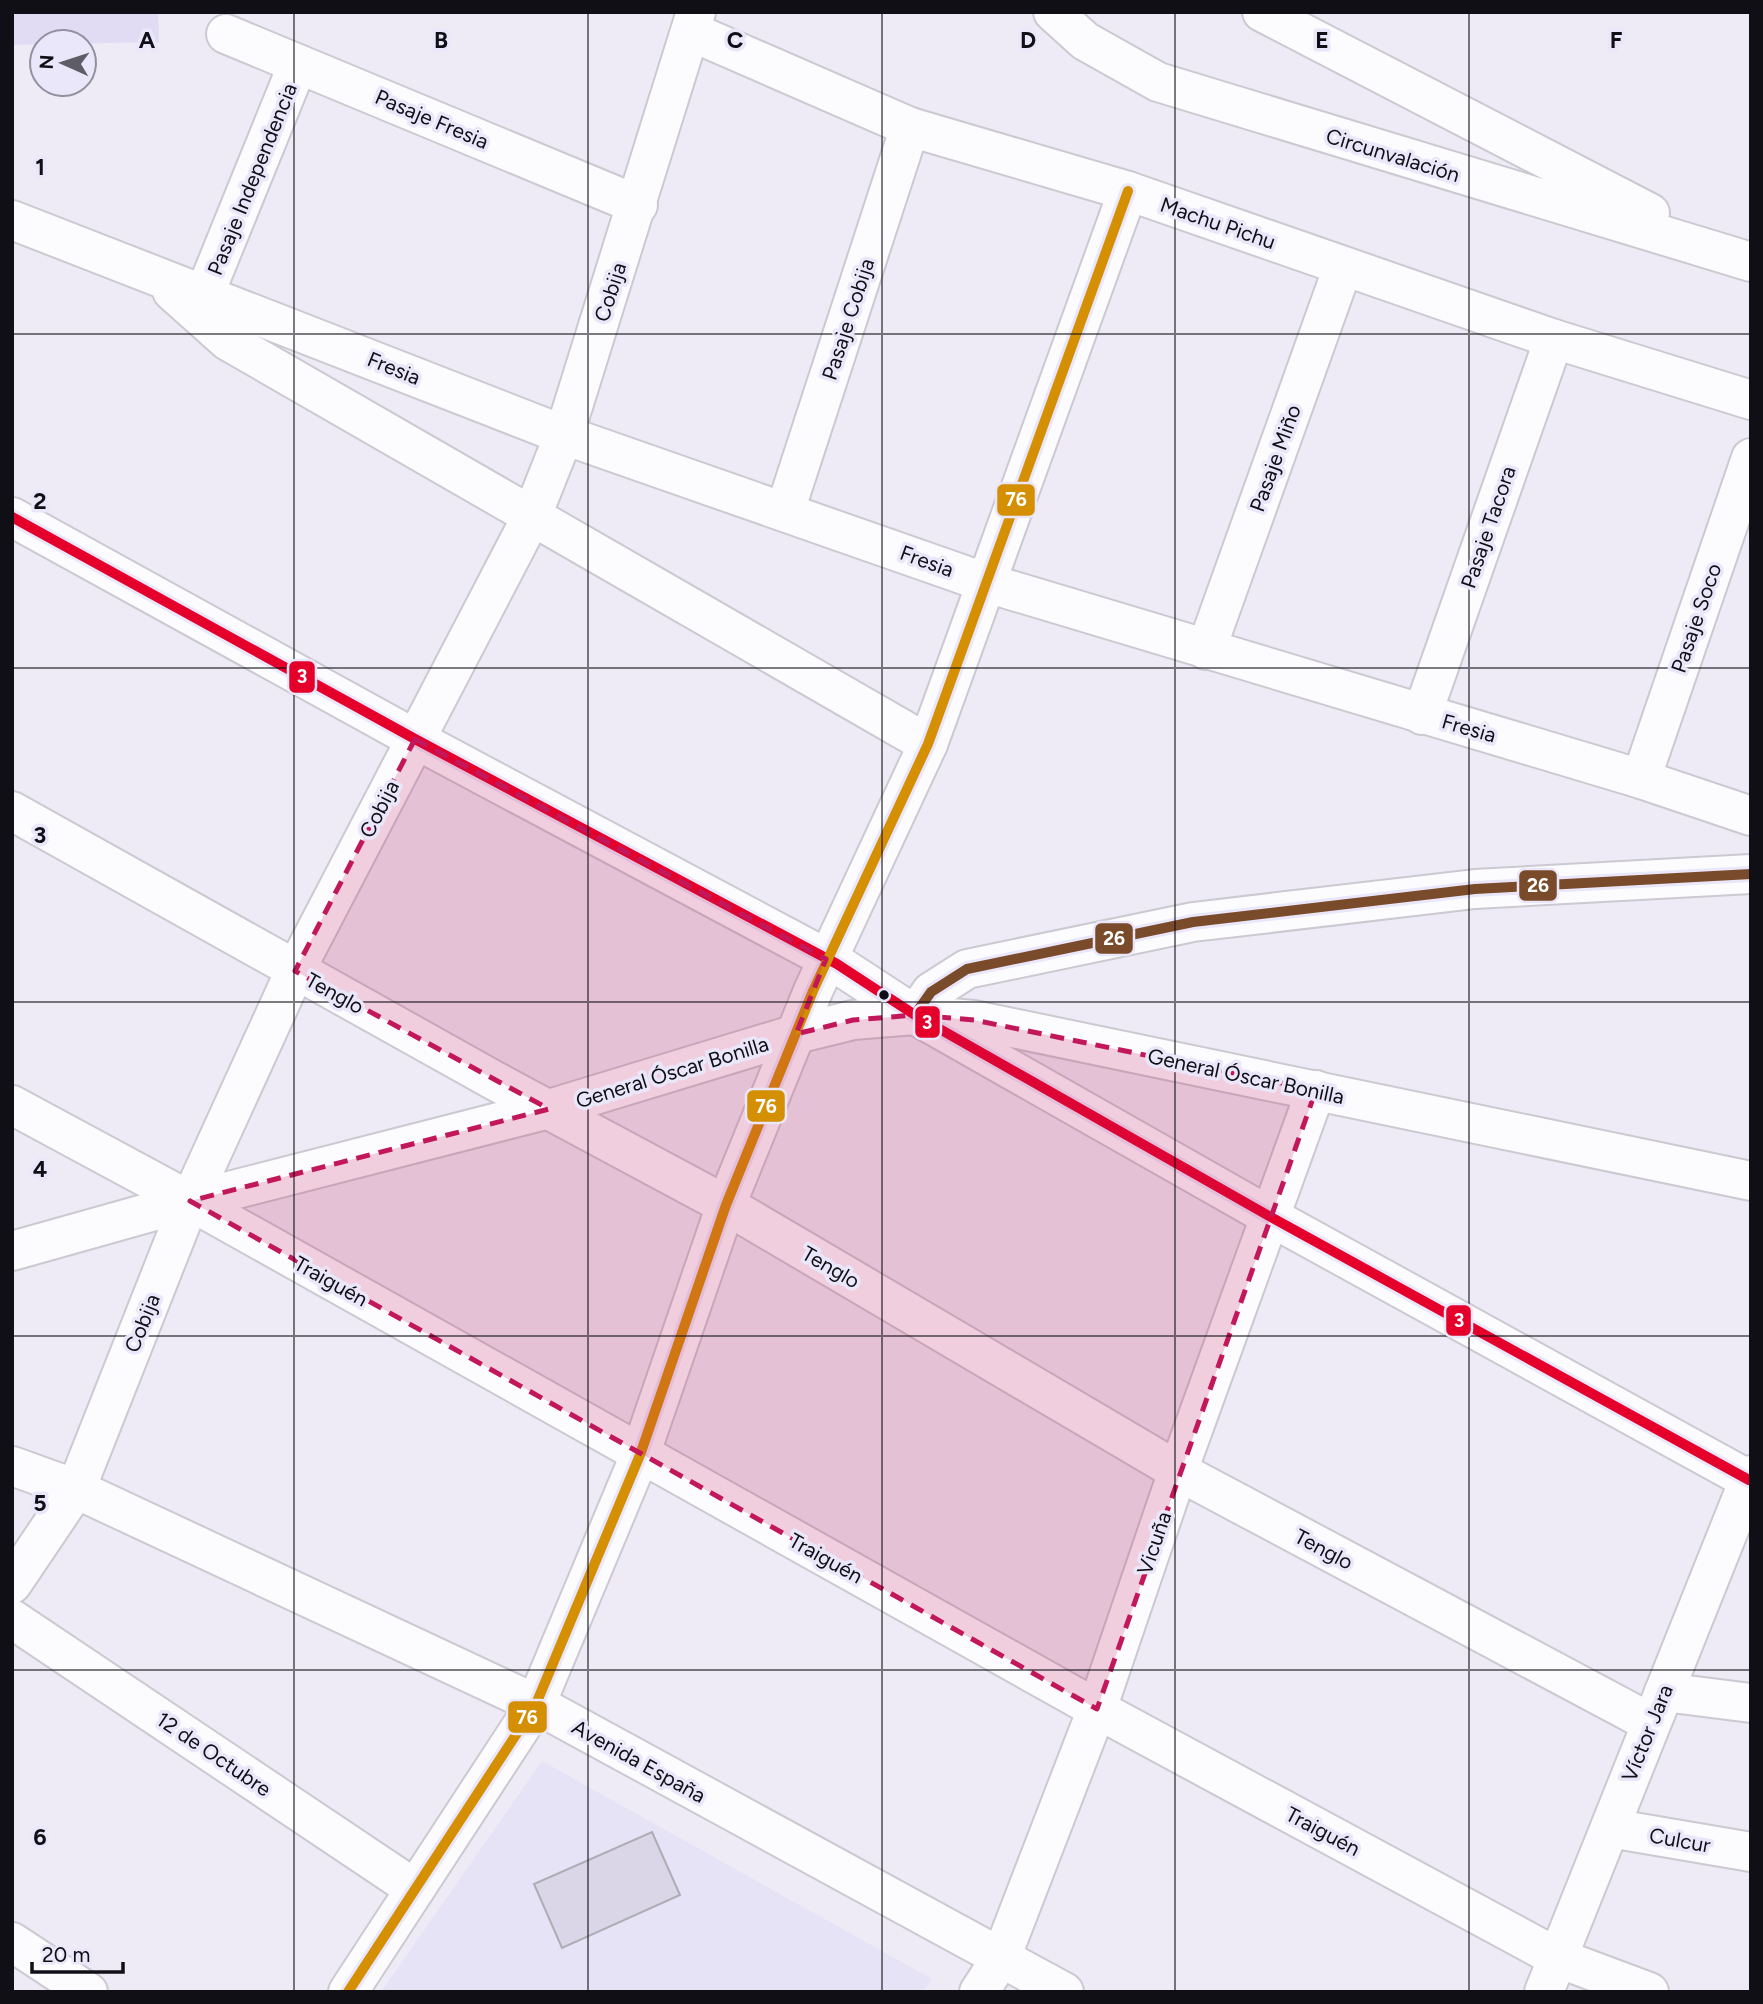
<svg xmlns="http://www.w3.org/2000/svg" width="1763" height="2004" font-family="Figtree,sans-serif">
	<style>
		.built { fill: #e7e3f7 }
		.green { fill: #e1dcf4 }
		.building { fill: #dad6e8; stroke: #aeacb4; stroke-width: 2 }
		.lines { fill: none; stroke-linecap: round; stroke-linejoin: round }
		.minor-casing { stroke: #cbc9d1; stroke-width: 42 }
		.major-casing { stroke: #cbc9d1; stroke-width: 42 }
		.minor { stroke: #fcfcfe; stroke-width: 38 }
		.major { stroke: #fcfcfe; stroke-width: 38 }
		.bus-1-casing { stroke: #ebe7fb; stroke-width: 16 }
		.bus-2-casing { stroke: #ebe7fb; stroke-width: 16 }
		.bus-3-casing { stroke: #ebe7fb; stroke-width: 16 }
		.bus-1 { stroke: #e4002b; stroke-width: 10 }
		.bus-2 { stroke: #7a4b2a; stroke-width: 10 }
		.bus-3 { stroke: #d48f03; stroke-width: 10 }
		.marked { fill: #c2185b; fill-opacity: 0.2; stroke: #c2185b; stroke-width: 5; stroke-dasharray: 14 9; stroke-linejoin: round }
		.grid { fill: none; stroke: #100f16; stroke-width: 2; stroke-opacity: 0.55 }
		.bus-dot { fill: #100f16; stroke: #ebe7fb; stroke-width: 2.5 }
		.labels { text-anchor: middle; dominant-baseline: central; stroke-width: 7; stroke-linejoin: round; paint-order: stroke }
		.street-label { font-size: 21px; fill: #100f16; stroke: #ebe7fb }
		.grid-label { font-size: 23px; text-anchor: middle; font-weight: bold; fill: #100f16; stroke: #ebe7fb; stroke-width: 7; stroke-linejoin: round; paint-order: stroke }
		.line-badge { stroke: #ebe7fb; stroke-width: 2.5 }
		.badge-label { font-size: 19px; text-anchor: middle; font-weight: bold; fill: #fff }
	</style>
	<rect width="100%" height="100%" fill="#eeebf6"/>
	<polygon class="built" points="542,1761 932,1979 923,1992 381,1992"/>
	<polygon class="green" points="12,12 158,12 159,42 12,45"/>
	<polygon class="building" points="652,1832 680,1895 562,1948 534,1884"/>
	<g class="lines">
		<defs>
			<g id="minor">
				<polyline points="1053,12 1085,41 1158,82 1751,262"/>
				<polyline points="1262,12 1650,213"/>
				<polyline points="692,32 910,127 1128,191 1554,339 1751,400"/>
				<polyline points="226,34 638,205"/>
				<polyline points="12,220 564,435 987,583 1641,779 1751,816"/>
				<polyline points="172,291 228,341 928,744"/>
				<polyline points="205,293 298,64"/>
				<polyline points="785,511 910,127"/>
				<polyline points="12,517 415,739 837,964 915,1015 1269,1216 1749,1480"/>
				<polyline points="1206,650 1343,267"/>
				<polyline points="1422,715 1554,339"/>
				<polyline points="1641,779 1751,458"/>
				<polyline points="12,811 495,1081 726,1205 1178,1471 1651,1723"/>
				<polyline points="915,1015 931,992 967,969 1193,922 1475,889 1751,874"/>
				<polyline points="12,1105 190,1201 1097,1709 1558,1958 1649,1992"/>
				<polyline points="12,1466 76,1489 536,1704 1064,1992"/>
				<polyline points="12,1584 76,1489 190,1201 295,971 531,518 564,435 696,12"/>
				<polyline points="12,1619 415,1889"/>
				<polyline points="1664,1692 1751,1703"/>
				<polyline points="1610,1828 1751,1852"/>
				<polyline points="12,1942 88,1992"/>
				<polyline points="348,1992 536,1704 640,1455 726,1205 813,991 928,744 1128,191"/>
				<polyline points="979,1992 1001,1958 1097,1709 1178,1471 1316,1090"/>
			</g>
			<g id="major">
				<polyline points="12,1251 190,1201 549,1109 796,1034 853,1020 915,1015 974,1020 1751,1181"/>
				<polyline points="1544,1992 1751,1475"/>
			</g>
		</defs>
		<use href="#minor" class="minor-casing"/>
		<use href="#major" class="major-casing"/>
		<use href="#minor" class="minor"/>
		<use href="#major" class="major"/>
		<defs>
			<polyline id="bus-1" points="12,517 415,739 837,964 915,1015 1269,1216 1749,1480"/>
			<polyline id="bus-2" points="919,1009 931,992 967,969 1193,922 1475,889 1751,874"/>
			<polyline id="bus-3" points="348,1992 536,1704 640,1455 726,1205 813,991 928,744 1128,191"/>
		</defs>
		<use href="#bus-1" class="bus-1-casing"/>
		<use href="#bus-2" class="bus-2-casing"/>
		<use href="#bus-3" class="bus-3-casing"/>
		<use href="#bus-1" class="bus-1"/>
		<use href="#bus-2" class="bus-2"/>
		<use href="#bus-3" class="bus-3"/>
	</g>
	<path class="marked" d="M415,739l411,220 -30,75 57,-14 62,-5 59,5 342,70 -219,619 -907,-508 359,-92 -254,-138z"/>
	<path class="grid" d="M294,12v1980M588,12v1980M882,12v1980M1175,12v1980M1469,12v1980M12,334h1739M12,668h1739M12,1002h1739M12,1336h1739M12,1670h1739"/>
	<circle class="bus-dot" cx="884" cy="995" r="6"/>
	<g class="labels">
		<g class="street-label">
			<text transform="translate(432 119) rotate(23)">Pasaje Fresia</text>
			<text transform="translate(1393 155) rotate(17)">Circunvalación</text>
			<text transform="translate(252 179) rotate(-68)">Pasaje Independencia</text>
			<text transform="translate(1218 223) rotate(19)">Machu Pichu</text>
			<text transform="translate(610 292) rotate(-72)">Cobija</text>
			<text transform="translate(848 319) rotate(-72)">Pasaje Cobija</text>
			<text transform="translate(394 368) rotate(22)">Fresia</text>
			<text transform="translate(1275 458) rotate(-70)">Pasaje Miño</text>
			<text transform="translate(1488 527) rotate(-71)">Pasaje Tacora</text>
			<text transform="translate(927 561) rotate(20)">Fresia</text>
			<text transform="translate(1696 618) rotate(-71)">Pasaje Soco</text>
			<text transform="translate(1469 728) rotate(16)">Fresia</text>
			<text transform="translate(379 809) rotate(-63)">Cobija</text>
			<text transform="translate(335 993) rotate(29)">Tenglo</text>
			<text transform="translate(672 1072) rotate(-17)">General Óscar Bonilla</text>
			<text transform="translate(1246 1076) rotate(12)">General Óscar Bonilla</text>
			<text transform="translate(831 1267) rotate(30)">Tenglo</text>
			<text transform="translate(331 1281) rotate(29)">Traiguén</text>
			<text transform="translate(142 1323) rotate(-68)">Cobija</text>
			<text transform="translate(1154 1543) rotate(-71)">Vicuña</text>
			<text transform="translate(1324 1549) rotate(28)">Tenglo</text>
			<text transform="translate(826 1558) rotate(29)">Traiguén</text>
			<text transform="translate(1647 1733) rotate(-68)">Víctor Jara</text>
			<text transform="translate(214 1754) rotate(34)">12 de Octubre</text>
			<text transform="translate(639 1761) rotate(29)">Avenida España</text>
			<text transform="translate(1323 1831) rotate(28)">Traiguén</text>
			<text transform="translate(1680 1840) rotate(10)">Culcur</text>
		</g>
	</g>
	<g class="grid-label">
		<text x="147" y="48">A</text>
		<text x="441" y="48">B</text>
		<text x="735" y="48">C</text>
		<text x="1028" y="48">D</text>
		<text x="1322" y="48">E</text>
		<text x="1616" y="48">F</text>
		<text x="40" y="175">1</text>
		<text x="40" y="509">2</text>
		<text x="40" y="843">3</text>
		<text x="40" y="1177">4</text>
		<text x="40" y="1511">5</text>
		<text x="40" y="1845">6</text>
	</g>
	<g class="line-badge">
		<rect x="996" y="483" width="40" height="34" rx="7" fill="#d48f03"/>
		<rect x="288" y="660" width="28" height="34" rx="7" fill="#e4002b"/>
		<rect x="1518" y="869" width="40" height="33" rx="7" fill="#7a4b2a"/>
		<rect x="1094" y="922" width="40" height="33" rx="7" fill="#7a4b2a"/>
		<rect x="914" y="1005" width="27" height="34" rx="7" fill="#e4002b"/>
		<rect x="746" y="1089" width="40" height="34" rx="7" fill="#d48f03"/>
		<rect x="1445" y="1304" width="27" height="33" rx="7" fill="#e4002b"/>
		<rect x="507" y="1700" width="41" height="34" rx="7" fill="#d48f03"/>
	</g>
	<g class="badge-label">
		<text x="1016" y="506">76</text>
		<text x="302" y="683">3</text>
		<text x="1538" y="892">26</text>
		<text x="1114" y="945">26</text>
		<text x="927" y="1029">3</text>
		<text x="766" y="1113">76</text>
		<text x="1459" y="1327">3</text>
		<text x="527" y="1724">76</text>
	</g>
	<rect width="1763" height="2004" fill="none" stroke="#100f16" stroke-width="28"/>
	<g transform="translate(63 63) rotate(273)"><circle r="33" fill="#ebe7fb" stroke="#93919f" stroke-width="2"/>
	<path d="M0-5L12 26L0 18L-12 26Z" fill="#5e5c64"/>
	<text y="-10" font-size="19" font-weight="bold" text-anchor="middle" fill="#100f16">N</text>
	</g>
	<path d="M32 1962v10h91v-10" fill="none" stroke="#100f16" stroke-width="3.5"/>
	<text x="42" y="1962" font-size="21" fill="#100f16" stroke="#ebe7fb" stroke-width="5" paint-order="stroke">20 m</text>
</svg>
